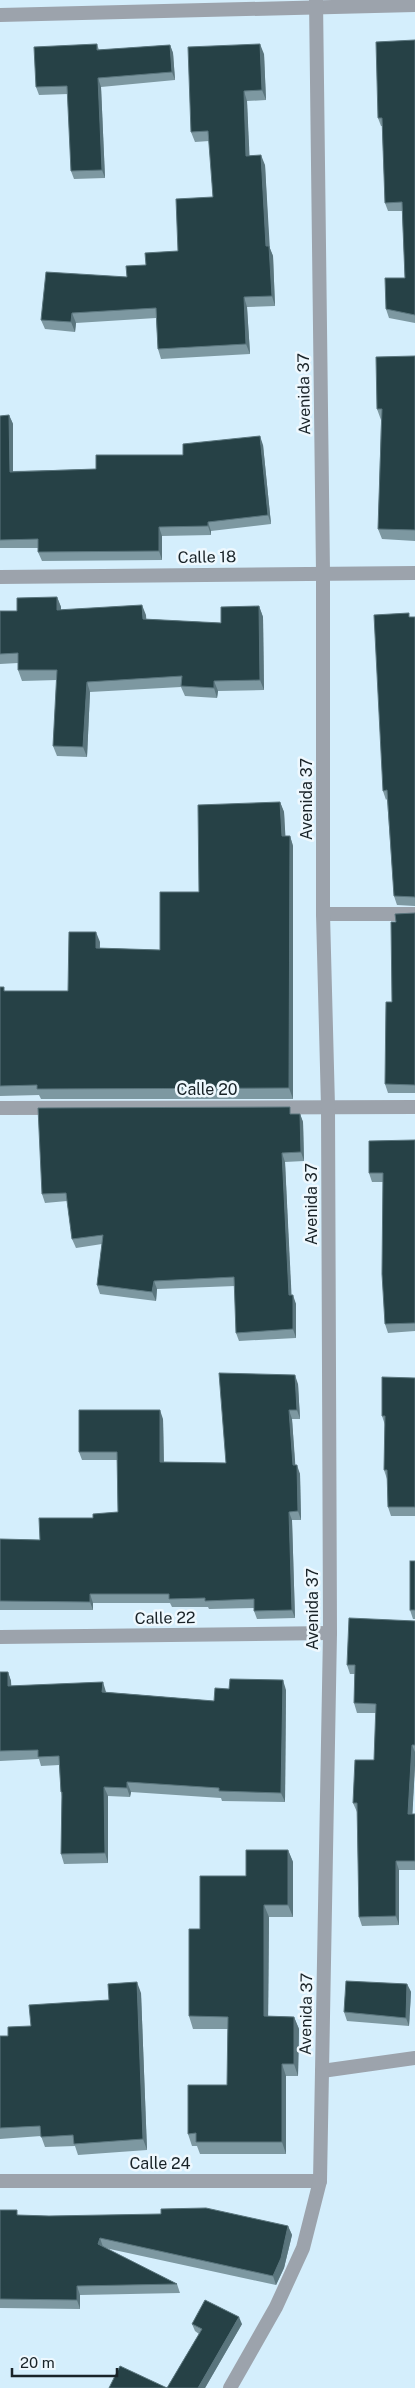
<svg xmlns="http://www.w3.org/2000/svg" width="415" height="2388" font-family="'Public Sans',sans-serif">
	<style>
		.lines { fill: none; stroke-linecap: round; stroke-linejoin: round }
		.service { stroke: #9ca3ac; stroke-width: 14 }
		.minor { stroke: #9ca3ac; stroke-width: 14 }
		.wall { fill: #7d98a1 }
		.shaded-wall { fill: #5a757d }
		.building { fill: #264146; stroke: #5a757d }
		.labels { text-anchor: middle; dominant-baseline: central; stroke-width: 5; stroke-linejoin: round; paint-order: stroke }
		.street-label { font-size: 16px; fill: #192328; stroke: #eef8fe }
	</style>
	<rect width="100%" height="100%" fill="#d4eefc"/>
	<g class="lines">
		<g class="service">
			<polyline points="323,914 415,914"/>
			<polyline points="322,2071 415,2058"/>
		</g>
		<g class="minor">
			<polyline points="0,15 415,5"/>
			<polyline points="0,577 415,573"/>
			<polyline points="0,1108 415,1107"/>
			<polyline points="0,1637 330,1633"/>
			<polyline points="0,2181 320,2181"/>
			<polyline points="230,2388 276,2307 303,2248 320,2181 330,1633 328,1106 323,914 323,573 316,0"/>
		</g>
	</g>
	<g class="wall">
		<polygon points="415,40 415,323 389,318 386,309 405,278 402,211 388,211 385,203 382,126 381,126 378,118"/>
		<polygon points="97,44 99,50 170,45 173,53 175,80 101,87 105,178 74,179 71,171 68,94 39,95 36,87"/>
		<polygon points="264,54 266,100 247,101 249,156 265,165 269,246 273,256 275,306 247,307 250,354 161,359 158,349 156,318 76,323 75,332 45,329 41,320 127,277 146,265 178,251 213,197 209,141 195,142 191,132"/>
		<polygon points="415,356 415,541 382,539 378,529 381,420 377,409"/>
		<polygon points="9,415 13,424 13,471 96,469 183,455 263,445 271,524 211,531 211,535 162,536 162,560 42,561 38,552 38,548 0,548 0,416"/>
		<polygon points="57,597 61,607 61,610 146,615 146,619 221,623 259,606 263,617 264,690 218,691 217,698 185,696 181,687 90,692 87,757 57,756 53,746 57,680 22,681 18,670 18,663 0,664 0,611 17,611"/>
		<polygon points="410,617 415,617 415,906 397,905 394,896 387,799 386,800 383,791"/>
		<polygon points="280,802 284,812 285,836 290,836 293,846 293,1099 41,1099 39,1095 0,1096 0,987 5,991 68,991 100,942 100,948 160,950 199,892"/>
		<polygon points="415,913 415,1093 388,1093 385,1084 392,1002 396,922"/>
		<polygon points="292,1114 300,1114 303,1122 304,1161 285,1162 291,1295 296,1304 296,1338 239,1341 236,1333 235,1286 157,1289 156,1301 100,1294 97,1285 102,1244 76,1248 72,1239 67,1201 45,1203 42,1194"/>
		<polygon points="415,1140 415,1331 388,1333 385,1324 383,1182 372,1182 369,1173"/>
		<polygon points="415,1378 415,1516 391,1516 388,1507 387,1479 384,1470 385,1425 382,1416"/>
		<polygon points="298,1384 300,1419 292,1419 295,1465 300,1474 301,1520 292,1520 295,1618 257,1619 254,1611 254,1608 209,1609 208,1607 172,1607 170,1603 93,1603 93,1610 0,1610 0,1539 40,1540 93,1518 118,1512 117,1460 82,1460 79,1452 163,1419 164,1462 226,1463"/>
		<polygon points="415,1561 415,1619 413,1619 410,1610"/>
		<polygon points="415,1621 415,1765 412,1814 415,1814 415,1870 399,1870 399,1925 362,1926 359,1917 357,1812 353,1803 374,1760 376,1713 357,1713 354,1703 355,1674 350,1674 347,1665"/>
		<polygon points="0,1672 8,1672 11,1681 11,1686 106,1692 214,1701 286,1690 285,1802 222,1801 221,1798 131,1792 130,1797 108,1796 108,1863 64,1864 61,1854 62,1797 61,1792 59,1765 41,1766 39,1759 0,1761"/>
		<polygon points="288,1850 293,1862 293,1917 269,1917 268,2016 294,2017 299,2029 298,2076 286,2076 286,2154 200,2154 197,2146 192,2146 188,2134 227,2085 228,2029 193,2029 189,2016 200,1929 246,1876"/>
		<polygon points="407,1984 411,1992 409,2026 347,2021 344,2012"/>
		<polygon points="141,1993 147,2150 78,2155 75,2146 45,2147 41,2136 0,2139 0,2036 8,2036 31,2026 109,2000"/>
		<polygon points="0,2210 19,2215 288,2226 292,2235 284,2268 276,2285 105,2248 177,2284 180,2293 80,2295 80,2309 0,2308"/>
		<polygon points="192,2324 242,2324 205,2388 109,2388 167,2388 199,2334 195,2331"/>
	</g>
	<g class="shaded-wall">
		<polygon points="260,44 264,54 266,100 262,90"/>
		<polygon points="170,45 173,53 175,80 172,72"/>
		<polygon points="98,78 101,87 105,178 102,170"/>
		<polygon points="244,91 247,101 250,166 246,156"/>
		<polygon points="261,155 265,165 270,251 269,246 273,256 275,306 272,296 266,246"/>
		<polygon points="244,297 247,307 250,354 246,344"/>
		<polygon points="72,313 76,323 75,332 71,322"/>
		<polygon points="9,415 13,424 13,480 10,472"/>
		<polygon points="260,436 263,445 271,524 268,515"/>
		<polygon points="208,522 211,531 211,535 208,526"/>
		<polygon points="159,527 162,536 162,560 159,551"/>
		<polygon points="57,597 61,607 61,620 57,610"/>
		<polygon points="142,605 146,615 147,629 143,619"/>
		<polygon points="259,606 263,617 264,690 260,680"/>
		<polygon points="214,681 218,691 217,698 214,688"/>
		<polygon points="87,682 90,692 87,757 83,747"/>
		<polygon points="280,802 284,812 286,846 282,836"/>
		<polygon points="290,836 293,846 293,1099 289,1088"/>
		<polygon points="96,932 100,942 99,958 96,948"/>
		<polygon points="300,1114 303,1122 304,1161 301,1152"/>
		<polygon points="282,1153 285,1162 292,1304 289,1295"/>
		<polygon points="154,1281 157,1289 156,1301 152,1292"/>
		<polygon points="293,1295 296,1304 296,1338 293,1329"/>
		<polygon points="295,1375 298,1384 300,1419 297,1410"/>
		<polygon points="160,1410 163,1419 164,1471 160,1462"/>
		<polygon points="289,1410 292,1419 296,1474 293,1465"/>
		<polygon points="297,1465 300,1474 301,1520 298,1511"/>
		<polygon points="289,1512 292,1520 295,1618 292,1610"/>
		<polygon points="90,1594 93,1603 93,1610 90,1602"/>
		<polygon points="8,1672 11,1681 12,1696 8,1686"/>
		<polygon points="283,1680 286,1690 285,1802 281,1793"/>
		<polygon points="103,1682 106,1692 102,1692"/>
		<polygon points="412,1745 415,1752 415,1765 412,1823 408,1814"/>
		<polygon points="127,1782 131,1792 130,1797 127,1788"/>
		<polygon points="104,1787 108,1796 108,1863 105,1853"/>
		<polygon points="288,1850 293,1862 293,1917 288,1905"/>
		<polygon points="396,1861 399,1870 399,1925 396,1916"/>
		<polygon points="264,1905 269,1917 268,2029 264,2016"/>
		<polygon points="137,1982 141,1993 147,2150 143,2139"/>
		<polygon points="407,1984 411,1992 409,2026 406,2018"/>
		<polygon points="294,2017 299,2029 298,2076 294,2064"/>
		<polygon points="282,2064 286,2076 286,2154 282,2142"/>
		<polygon points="288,2226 292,2235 284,2268 276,2285 273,2276"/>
		<polygon points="100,2238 103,2247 98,2244"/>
		<polygon points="77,2286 80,2295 80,2309 77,2300"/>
		<polygon points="239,2317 242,2324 205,2388 198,2388"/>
	</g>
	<g class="building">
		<polygon points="415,40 415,315 386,309 385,278 405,278 402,202 385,203 382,118 378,118 376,42"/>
		<polygon points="97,44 97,50 170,45 172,72 98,78 102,170 71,171 67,86 36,87 34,47"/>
		<polygon points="260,44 262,90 244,91 246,156 261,155 266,246 269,246 272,296 244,297 246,344 158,349 156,308 72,313 71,322 41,320 46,272 127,277 126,266 146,265 145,253 178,251 176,199 213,197 208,131 191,132 188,47"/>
		<polygon points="415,356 415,530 378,529 382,409 377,409 376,357"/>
		<polygon points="9,415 10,472 96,469 96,455 183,455 183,444 260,436 268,515 208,522 208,526 159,527 159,551 38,552 38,539 0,540 0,416"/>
		<polygon points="57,597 57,610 142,605 143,619 221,623 221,607 259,606 260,680 214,681 214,688 181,686 182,676 87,682 83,747 53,746 57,670 18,670 18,653 0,654 0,611 17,611 17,598"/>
		<polygon points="409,613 409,617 415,617 415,897 394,896 387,790 383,791 374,615"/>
		<polygon points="280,802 282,836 290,836 289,1088 37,1089 37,1085 0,1086 0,987 4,987 4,991 68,991 69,932 96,932 96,948 160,950 160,892 199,892 198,805"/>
		<polygon points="415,913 415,1085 385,1084 386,1002 392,1002 391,922 396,922 395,914"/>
		<polygon points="290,1107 290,1114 300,1114 301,1152 282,1153 289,1295 293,1295 293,1329 236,1333 234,1277 154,1281 152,1292 97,1285 103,1235 72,1239 66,1193 42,1194 38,1108"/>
		<polygon points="415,1140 415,1323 385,1324 382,1274 383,1173 369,1173 369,1141"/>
		<polygon points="219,1373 295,1375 297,1410 289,1410 293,1465 297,1465 298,1511 289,1512 292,1610 254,1611 254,1599 205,1601 205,1598 169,1599 169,1594 90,1594 90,1602 0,1601 0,1539 40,1540 39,1518 93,1518 93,1514 118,1512 117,1452 79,1452 79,1410 160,1410 160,1462 226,1463"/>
		<polygon points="382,1377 415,1378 415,1507 388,1507 387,1470 384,1470 385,1416 382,1416"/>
		<rect x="410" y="1561" width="5" height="49"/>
		<polygon points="349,1618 415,1621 415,1745 412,1745 408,1814 415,1814 415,1861 396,1861 396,1916 359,1917 357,1803 353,1803 355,1760 374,1760 376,1704 354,1703 355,1665 347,1665"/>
		<polygon points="0,1672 8,1672 8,1686 103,1682 102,1692 214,1701 215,1688 229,1689 230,1679 283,1680 281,1793 219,1791 219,1788 127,1782 127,1788 104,1787 105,1853 61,1854 62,1792 61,1792 59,1756 38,1757 38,1750 0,1751"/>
		<polygon points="246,1850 288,1850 288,1905 264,1905 264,2016 294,2017 294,2064 282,2064 282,2142 196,2142 196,2133 188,2134 188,2085 227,2085 228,2017 189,2016 189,1929 200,1929 200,1876 246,1876"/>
		<polygon points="346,1981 407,1984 406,2018 344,2012"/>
		<polygon points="137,1982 143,2139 74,2144 73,2135 41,2137 40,2126 0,2128 0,2036 8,2036 8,2027 31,2026 29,2005 109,2000 108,1984"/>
		<polygon points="206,2208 288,2226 281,2258 273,2276 100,2238 98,2244 177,2284 77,2286 77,2300 0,2299 0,2210 17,2210 17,2215 49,2216 161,2214 161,2209"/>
		<polygon points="205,2300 239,2317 198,2388 109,2388 120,2366 167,2388 202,2329 192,2324"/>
	</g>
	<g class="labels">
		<g class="street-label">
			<text transform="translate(304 394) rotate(-91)">Avenida 37</text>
			<text transform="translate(207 557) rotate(-1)">Calle 18</text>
			<text transform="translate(306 799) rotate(-90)">Avenida 37</text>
			<text x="207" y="1089">Calle 20</text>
			<text transform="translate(311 1204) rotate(-90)">Avenida 37</text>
			<text transform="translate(312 1609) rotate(-90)">Avenida 37</text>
			<text transform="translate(165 1618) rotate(-1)">Calle 22</text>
			<text transform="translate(306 2014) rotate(-89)">Avenida 37</text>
			<text x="160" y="2163">Calle 24</text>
		</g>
	</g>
	<path d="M12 2368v8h105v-8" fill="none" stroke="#192328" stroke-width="2.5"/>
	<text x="20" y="2368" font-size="15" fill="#192328" stroke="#eef8fe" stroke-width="4" paint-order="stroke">20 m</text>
</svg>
